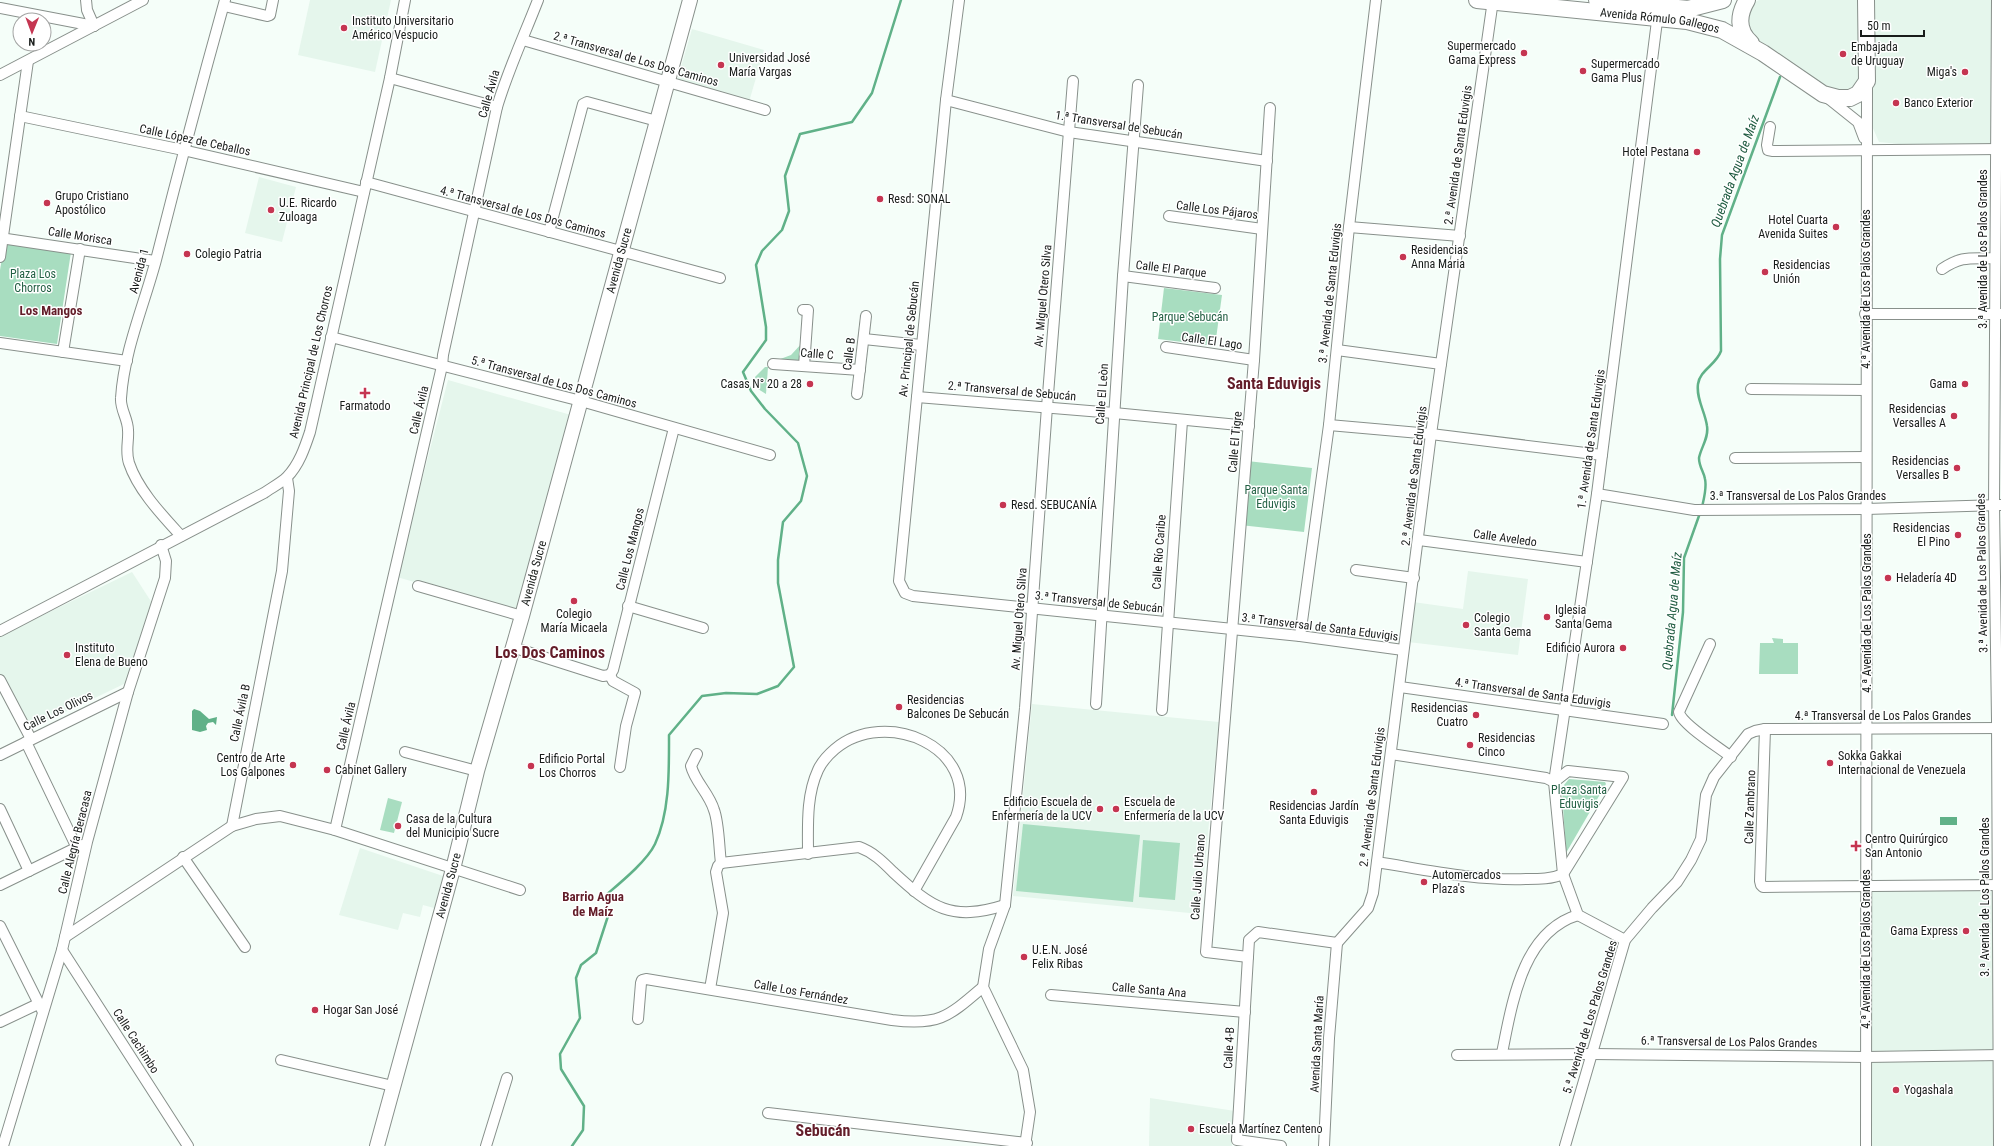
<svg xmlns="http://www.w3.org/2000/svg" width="2001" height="1146" font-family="'Roboto Condensed',sans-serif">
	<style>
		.built { fill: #e5f6ec }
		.green { fill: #a8ddc0 }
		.water { fill: #60b188 }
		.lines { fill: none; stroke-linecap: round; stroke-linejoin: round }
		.stream { stroke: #60b188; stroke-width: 2.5 }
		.minor-casing { stroke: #88908b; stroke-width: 12 }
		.secondary-casing { stroke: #88908b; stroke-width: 16 }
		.primary-casing { stroke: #88908b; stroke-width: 18 }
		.minor { stroke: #fff; stroke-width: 10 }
		.secondary { stroke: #fff; stroke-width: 14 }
		.primary { stroke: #fff; stroke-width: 16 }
		.poi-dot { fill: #c53551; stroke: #fff; stroke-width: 1.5 }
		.labels { text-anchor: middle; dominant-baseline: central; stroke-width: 3; stroke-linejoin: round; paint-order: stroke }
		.poi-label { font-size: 12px; fill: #181c1a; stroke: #fff; text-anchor: start }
		.street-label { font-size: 12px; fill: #181c1a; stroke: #fff }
		.park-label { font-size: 12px; fill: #246145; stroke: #fff }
		.water-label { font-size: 13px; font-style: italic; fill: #1d5a3f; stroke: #fff }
		.neighbourhood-label { font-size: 13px; font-weight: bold; fill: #631d29; stroke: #fff }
		.district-label { font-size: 16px; font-weight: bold; fill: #631d29; stroke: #fff }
	</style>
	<rect width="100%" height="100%" fill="#f5fef9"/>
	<g class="built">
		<polygon points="310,0 391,0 375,72 298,55"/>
		<polygon points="1759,0 2001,0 2001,143 1908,145 1879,142 1872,126 1871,90 1838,96 1747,38 1747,10 1752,4"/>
		<polygon points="692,29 764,50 749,102 677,81"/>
		<polygon points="259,177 296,187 282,242 245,233"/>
		<polygon points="448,380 571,415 518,612 397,577"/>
		<polygon points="1468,571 1528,579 1518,655 1408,642 1413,602 1463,609"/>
		<polygon points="132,572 152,603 126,683 28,730 0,674 0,636"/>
		<polygon points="1032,704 1219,722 1200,914 1013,896"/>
		<polygon points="360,848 443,876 434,908 423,905 420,917 403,913 398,930 339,915"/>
		<polygon points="1865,885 1997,885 1999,1146 1866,1146"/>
		<polygon points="1150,1098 1235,1111 1232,1146 1149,1146"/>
	</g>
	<g class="green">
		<polygon points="5,241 71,252 57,344 0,336 0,270"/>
		<polygon points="1164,288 1222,295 1215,346 1158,339"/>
		<polygon points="803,342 801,362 775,361 791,355"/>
		<polygon points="765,367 768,367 766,394 758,389 755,377"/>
		<polygon points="1247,461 1312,468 1304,532 1240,525"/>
		<polygon points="1772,638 1783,639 1783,643 1798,643 1798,674 1759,674 1760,643 1774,643"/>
		<polygon points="1569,779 1605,782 1606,784 1566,853 1562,791 1564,785"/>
		<polygon points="388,798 402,802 394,833 380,830"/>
		<polygon points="1023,824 1140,835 1133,902 1016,891"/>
		<polygon points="1143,840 1180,843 1175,900 1139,897"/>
	</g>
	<g class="water">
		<polygon points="194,709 200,711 209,719 217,717 216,725 213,722 208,723 206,726 207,730 200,732 192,730 192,711"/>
		<rect x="1940" y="817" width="17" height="8"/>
	</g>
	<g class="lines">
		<g class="stream">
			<path d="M1702,507c2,-9 5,-19 3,-28 -1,-7 -6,-12 -6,-21 2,-11 10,-20 8,-32 -2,-15 -11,-27 -9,-42 2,-14 18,-19 23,-33l-1,-92 2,-24 58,-158"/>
			<polyline points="1672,715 1683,612 1684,558 1700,513"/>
			<path d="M572,1146l11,-16 1,-24 -23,-37 -1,-15 20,-36 -4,-40 5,-13 15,-12 12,-37 -2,-21c14,-12 41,-34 49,-51 15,-32 14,-74 14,-109l33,-39 24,-3 31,1 21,-8 16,-19 -16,-84v-23l5,-38 18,-21 6,-25 -9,-33 -33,-34 -14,-18 -8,-19 23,-32v-13l-10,-62 6,-14 20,-21 7,-19 -4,-35 15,-42 52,-12 20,-29 29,-93"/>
		</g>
		<defs>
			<g id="minor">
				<polyline points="86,0 87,10 94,26"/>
				<polyline points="959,0 946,100 899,581 905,593 913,596 1300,636 1403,650"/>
				<polyline points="1997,0 1994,505 1997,720 1999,1146"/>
				<polyline points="224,6 267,16 270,15 273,0"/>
				<polyline points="0,8 94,26"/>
				<polyline points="523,40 765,110"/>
				<polyline points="0,75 143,0"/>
				<polyline points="390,78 497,107"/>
				<polyline points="1828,98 1858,122 1864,138"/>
				<polyline points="946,100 1069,132 1267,161"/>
				<polyline points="20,116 183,150 364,192"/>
				<polyline points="1770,127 1767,145 1768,150 1773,151 2001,149"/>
				<polyline points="366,182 720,278"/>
				<polyline points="1169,216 1262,229"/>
				<polyline points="1349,227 1460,236"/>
				<polyline points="549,232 583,104 587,102 657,121"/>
				<polyline points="0,238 155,261"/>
				<polyline points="0,257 28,61"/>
				<path d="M1942,269c21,-14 29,-10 53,-11"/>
				<polyline points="1123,276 1215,288"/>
				<polyline points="803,310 808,310 804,366"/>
				<polyline points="1865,314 2001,314"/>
				<polyline points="331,337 581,401 770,455"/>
				<polyline points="864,339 921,345"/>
				<polyline points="0,343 127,361"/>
				<polyline points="1166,347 1254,360"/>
				<polyline points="1337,350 1441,364"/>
				<polyline points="63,352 80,249"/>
				<polyline points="773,364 860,370"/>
				<polyline points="1751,389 1866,390"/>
				<polyline points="857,394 866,316"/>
				<polyline points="917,397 1114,413 1249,426"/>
				<polyline points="1329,425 1431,434 1602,455"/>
				<polyline points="1735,458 1866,457"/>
				<polyline points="1597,494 1694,510 1866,509 2000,505"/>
				<path d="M181,536c-19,-21 -43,-46 -52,-73 -4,-12 0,-22 -1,-33 0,-11 -8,-21 -7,-32 3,-47 23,-93 35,-138 22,-87 45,-174 69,-260"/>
				<polyline points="1419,540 1587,562"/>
				<polyline points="1356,570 1414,578"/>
				<polyline points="418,586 522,616"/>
				<polyline points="628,606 703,628"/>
				<path d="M0,631l264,-138c7,-5 17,-10 23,-16 12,-12 18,-30 23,-45l80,-354 15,-78"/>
				<polyline points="1300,636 1329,425 1349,227 1376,0"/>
				<path d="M1710,644l-31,68c2,12 41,36 52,45"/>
				<polyline points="512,647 603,676 610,675"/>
				<polyline points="610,675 613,670 674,428"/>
				<polyline points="610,675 613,681 635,693 626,726 620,767"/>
				<polyline points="0,680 31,739"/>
				<polyline points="1400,687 1663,724"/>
				<polyline points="1096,704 1123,276 1138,85"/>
				<polyline points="1162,710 1182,421"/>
				<polyline points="1765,729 1760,881 1761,885 1763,887 2001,885"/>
				<polyline points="26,742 77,848"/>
				<polyline points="405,752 477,771"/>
				<path d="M697,754l-6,12c4,16 18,27 23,44 5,13 5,38 7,53"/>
				<polyline points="0,755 128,692"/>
				<polyline points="0,809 29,871"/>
				<polyline points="232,826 282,571 289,491 287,478"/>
				<path d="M335,830l107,-464 1,-11 54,-248c11,-37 27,-71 41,-107"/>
				<path d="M808,854c0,-28 -2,-58 10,-84 4,-9 10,-15 17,-21 50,-42 146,-2 121,68l-42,74"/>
				<polyline points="183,857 245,947"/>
				<path d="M1377,862c50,8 99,19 150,17 12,0 25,0 36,-5l60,-97 -55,-6 -14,11 -8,-4 -155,-24"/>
				<path d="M721,863l138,-16c14,5 24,15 34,25 39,36 58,50 112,33"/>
				<polyline points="0,885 82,845"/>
				<polyline points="0,926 43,1012"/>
				<polyline points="65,937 232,826 256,819 280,816 335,830 520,890"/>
				<polyline points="1625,940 1578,915 1563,874 1554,782 1597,494 1658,13"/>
				<polyline points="1337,943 1368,908 1373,893 1431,434 1493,0"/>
				<polyline points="62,950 188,1146"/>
				<polyline points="1248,957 1206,952 1254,360 1270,108"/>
				<polyline points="710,989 723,913 716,872 718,866 721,863"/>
				<polyline points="1051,995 1245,1012"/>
				<path d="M638,1019l3,-36 1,-3 4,-1 246,41c47,6 56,-3 91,-33"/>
				<polyline points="0,1022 38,1004"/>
				<path d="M1502,1053c10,-49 20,-121 76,-138"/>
				<polyline points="1457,1055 1592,1054 1866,1057 2001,1055"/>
				<polyline points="281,1060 393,1086"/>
				<polyline points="768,1113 1027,1143"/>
				<polyline points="3,1146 62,950 87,842 128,692 165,578 166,561 161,545"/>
				<polyline points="486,1146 507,1078"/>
				<polyline points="1025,1146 1030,1112 1023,1070 983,987 989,949 1005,905 1025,708 1047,407 1073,81"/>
				<polyline points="1281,1146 1237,1140 1249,940 1258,932 1337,943"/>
				<polyline points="1324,1146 1329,1038 1337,943"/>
				<polyline points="1565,1146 1625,940 1652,908 1677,882 1691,860 1701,839 1706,795 1714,777 1748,734 1755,731 1765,729 2001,728"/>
				<polyline points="1866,1146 1867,83"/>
			</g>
			<g id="secondary">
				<path id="s1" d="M377,1146l76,-277 24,-98 45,-155 168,-616"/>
			</g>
			<g id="primary">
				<path id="s2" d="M1477,0l210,21 35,9 41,23 60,41 15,4h12l8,-4 9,-13 -1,-81"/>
				<polyline points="1597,0 1688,9 1723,0"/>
				<path d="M1747,0c-9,15 -10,31 4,43"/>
			</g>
		</defs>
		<use href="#minor" class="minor-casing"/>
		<use href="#secondary" class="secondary-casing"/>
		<use href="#primary" class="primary-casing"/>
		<use href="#minor" class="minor"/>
		<use href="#secondary" class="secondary"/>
		<use href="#primary" class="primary"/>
	</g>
	<g class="poi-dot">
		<circle cx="344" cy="28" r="4"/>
		<circle cx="1524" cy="53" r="4"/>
		<circle cx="1843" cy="54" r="4"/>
		<circle cx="721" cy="65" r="4"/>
		<circle cx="1583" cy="71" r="4"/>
		<circle cx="1965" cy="72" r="4"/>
		<circle cx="1896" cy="103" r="4"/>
		<circle cx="1697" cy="152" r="4"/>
		<circle cx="880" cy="199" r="4"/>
		<circle cx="47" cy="203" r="4"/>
		<circle cx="271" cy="210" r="4"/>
		<circle cx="1836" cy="227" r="4"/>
		<circle cx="187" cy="254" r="4"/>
		<circle cx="1403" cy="257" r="4"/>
		<circle cx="1765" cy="272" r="4"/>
		<circle cx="810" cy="384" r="4"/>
		<circle cx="1965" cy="384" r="4"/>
		<path d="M363 387h4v4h4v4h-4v4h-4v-4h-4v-4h4z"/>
		<circle cx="1954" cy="416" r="4"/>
		<circle cx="1957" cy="468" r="4"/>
		<circle cx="1003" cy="505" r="4"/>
		<circle cx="1958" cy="535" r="4"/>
		<circle cx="1888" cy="578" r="4"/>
		<circle cx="574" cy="601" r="4"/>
		<circle cx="1547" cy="617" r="4"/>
		<circle cx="1466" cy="625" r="4"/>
		<circle cx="1623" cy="648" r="4"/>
		<circle cx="67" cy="655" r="4"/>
		<circle cx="899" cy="707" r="4"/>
		<circle cx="1476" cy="715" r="4"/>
		<circle cx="1470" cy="745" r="4"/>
		<circle cx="1830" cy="763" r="4"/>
		<circle cx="293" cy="765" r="4"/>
		<circle cx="531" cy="766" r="4"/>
		<circle cx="327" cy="770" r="4"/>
		<circle cx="1314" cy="792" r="4"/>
		<circle cx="1100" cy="809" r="4"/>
		<circle cx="1116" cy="809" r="4"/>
		<circle cx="398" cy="826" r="4"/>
		<path d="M1854 840h4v4h4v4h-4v4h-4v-4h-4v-4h4z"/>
		<circle cx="1424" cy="882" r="4"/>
		<circle cx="1966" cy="931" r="4"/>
		<circle cx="1024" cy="957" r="4"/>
		<circle cx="315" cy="1010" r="4"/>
		<circle cx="1896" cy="1090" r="4"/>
		<circle cx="1191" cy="1129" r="4"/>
	</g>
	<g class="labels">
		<g class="poi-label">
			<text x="352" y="21">Instituto Universitario<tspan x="352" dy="14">Américo Vespucio</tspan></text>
			<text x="1516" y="46" text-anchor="end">Supermercado<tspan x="1516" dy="14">Gama Express</tspan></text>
			<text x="1851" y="47">Embajada<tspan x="1851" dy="14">de Uruguay</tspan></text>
			<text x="729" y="58">Universidad José<tspan x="729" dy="14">María Vargas</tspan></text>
			<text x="1591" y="64">Supermercado<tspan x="1591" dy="14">Gama Plus</tspan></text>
			<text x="1957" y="72" text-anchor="end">Miga's</text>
			<text x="1904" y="103">Banco Exterior</text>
			<text x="1689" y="152" text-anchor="end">Hotel Pestana</text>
			<text x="55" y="196">Grupo Cristiano<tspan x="55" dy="14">Apostólico</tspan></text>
			<text x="888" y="199">Resd: SONAL</text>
			<text x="279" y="203">U.E. Ricardo<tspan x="279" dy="14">Zuloaga</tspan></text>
			<text x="1828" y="220" text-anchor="end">Hotel Cuarta<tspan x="1828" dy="14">Avenida Suites</tspan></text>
			<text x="1411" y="250">Residencias<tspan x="1411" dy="14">Anna Maria</tspan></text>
			<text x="195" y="254">Colegio Patria</text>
			<text x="1773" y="265">Residencias<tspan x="1773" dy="14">Unión</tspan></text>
			<text x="802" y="384" text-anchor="end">Casas N° 20 a 28</text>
			<text x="1957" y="384" text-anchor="end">Gama</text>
			<text x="365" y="406" text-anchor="middle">Farmatodo</text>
			<text x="1946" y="409" text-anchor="end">Residencias<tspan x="1946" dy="14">Versalles A</tspan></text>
			<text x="1949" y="461" text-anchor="end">Residencias<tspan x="1949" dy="14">Versalles B</tspan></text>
			<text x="1011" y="505">Resd. SEBUCANÍA</text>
			<text x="1950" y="528" text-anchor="end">Residencias<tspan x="1950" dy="14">El Pino</tspan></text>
			<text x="1896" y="578">Heladería 4D</text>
			<text x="1555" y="610">Iglesia<tspan x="1555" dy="14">Santa Gema</tspan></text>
			<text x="574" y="614" text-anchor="middle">Colegio<tspan x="574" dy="14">María Micaela</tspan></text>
			<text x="1474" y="618">Colegio<tspan x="1474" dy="14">Santa Gema</tspan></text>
			<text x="75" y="648">Instituto<tspan x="75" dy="14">Elena de Bueno</tspan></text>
			<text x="1615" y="648" text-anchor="end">Edificio Aurora</text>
			<text x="907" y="700">Residencias<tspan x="907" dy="14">Balcones De Sebucán</tspan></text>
			<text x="1468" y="708" text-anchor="end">Residencias<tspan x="1468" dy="14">Cuatro</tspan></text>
			<text x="1478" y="738">Residencias<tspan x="1478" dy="14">Cinco</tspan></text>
			<text x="1838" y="756">Sokka Gakkai<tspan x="1838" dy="14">Internacional de Venezuela</tspan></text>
			<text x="285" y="758" text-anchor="end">Centro de Arte<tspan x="285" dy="14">Los Galpones</tspan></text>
			<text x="539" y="759">Edificio Portal<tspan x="539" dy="14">Los Chorros</tspan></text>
			<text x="335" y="770">Cabinet Gallery</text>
			<text x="1092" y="802" text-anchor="end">Edificio Escuela de<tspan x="1092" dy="14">Enfermería de la UCV</tspan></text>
			<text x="1124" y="802">Escuela de<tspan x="1124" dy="14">Enfermería de la UCV</tspan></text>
			<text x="1314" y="806" text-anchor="middle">Residencias Jardín<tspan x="1314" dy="14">Santa Eduvigis</tspan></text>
			<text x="406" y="819">Casa de la Cultura<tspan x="406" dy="14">del Municipio Sucre</tspan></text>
			<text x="1865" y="839">Centro Quirúrgico<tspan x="1865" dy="14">San Antonio</tspan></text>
			<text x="1432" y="875">Automercados<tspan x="1432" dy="14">Plaza's</tspan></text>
			<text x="1958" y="931" text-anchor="end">Gama Express</text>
			<text x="1032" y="950">U.E.N. José<tspan x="1032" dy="14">Felix Ribas</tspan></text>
			<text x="323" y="1010">Hogar San José</text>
			<text x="1904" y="1090">Yogashala</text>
			<text x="1199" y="1129">Escuela Martínez Centeno</text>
		</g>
		<g class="street-label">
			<text stroke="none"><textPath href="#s2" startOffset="184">Avenida Rómulo Gallegos</textPath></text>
			<text transform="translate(636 59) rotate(16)">2.ª Transversal de Los Dos Caminos</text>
			<text transform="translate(489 94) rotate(-74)">Calle Ávila</text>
			<text transform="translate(1119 125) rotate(9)">1.ª Transversal de Sebucán</text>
			<text transform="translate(195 140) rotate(12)">Calle López de Ceballos</text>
			<text transform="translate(1458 155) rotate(-82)">2.ª Avenida de Santa Eduvigis</text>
			<text transform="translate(1217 210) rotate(7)">Calle Los Pájaros</text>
			<text transform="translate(523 212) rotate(15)">4.ª Transversal de Los Dos Caminos</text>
			<text transform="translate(80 236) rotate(9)">Calle Morisca</text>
			<text transform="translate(1983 249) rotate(-90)">3.ª Avenida de Los Palos Grandes</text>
			<text stroke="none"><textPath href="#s1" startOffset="918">Avenida Sucre</textPath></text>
			<text transform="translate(1171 269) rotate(7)">Calle El Parque</text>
			<text transform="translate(139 271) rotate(-75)">Avenida 1</text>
			<text transform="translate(1866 289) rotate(-90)">4.ª Avenida de Los Palos Grandes</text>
			<text transform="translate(1330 293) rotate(-84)">3.ª Avenida de Santa Eduvigis</text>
			<text transform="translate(1043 296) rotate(-85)">Av. Miguel Otero Silva</text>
			<text transform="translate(909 339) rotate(-84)">Av. Principal de Sebucán</text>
			<text transform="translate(1212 341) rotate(8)">Calle El Lago</text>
			<text transform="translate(817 354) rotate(5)">Calle C</text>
			<text transform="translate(849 354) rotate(-83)">Calle B</text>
			<text transform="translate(311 362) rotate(-77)">Avenida Principal de Los Chorros</text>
			<text transform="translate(554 382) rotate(15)">5.ª Transversal de Los Dos Caminos</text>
			<text transform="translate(1012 391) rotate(5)">2.ª Transversal de Sebucán</text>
			<text transform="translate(1102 394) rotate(-86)">Calle El Leòn</text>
			<text transform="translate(419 410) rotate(-77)">Calle Ávila</text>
			<text transform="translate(1591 439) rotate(-82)">1.ª Avenida de Santa Eduvigis</text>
			<text transform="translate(1235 442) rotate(-85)">Calle El Tigre</text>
			<text transform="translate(1414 476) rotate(-83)">2.ª Avenida de Santa Eduvigis</text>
			<text x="1798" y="496">3.ª Transversal de Los Palos Grandes</text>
			<text transform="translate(1505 538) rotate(8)">Calle Aveledo</text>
			<text transform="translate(630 549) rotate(-76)">Calle Los Mangos</text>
			<text transform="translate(1159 552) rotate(-86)">Calle Río Caribe</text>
			<text stroke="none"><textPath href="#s1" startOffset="594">Avenida Sucre</textPath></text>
			<text transform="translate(1982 573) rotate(-91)">3.ª Avenida de Los Palos Grandes</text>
			<text transform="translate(1099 602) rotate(6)">3.ª Transversal de Sebucán</text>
			<text transform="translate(1867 613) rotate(-90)">4.ª Avenida de Los Palos Grandes</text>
			<text transform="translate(1019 619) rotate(-86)">Av. Miguel Otero Silva</text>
			<text transform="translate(1320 627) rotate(7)">3.ª Transversal de Santa Eduvigis</text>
			<text transform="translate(1533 693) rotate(8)">4.ª Transversal de Santa Eduvigis</text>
			<text transform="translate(58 711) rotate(-26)">Calle Los Olivos</text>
			<text transform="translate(240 713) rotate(-78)">Calle Ávila B</text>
			<text x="1883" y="716">4.ª Transversal de Los Palos Grandes</text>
			<text transform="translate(346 726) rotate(-77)">Calle Ávila</text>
			<text transform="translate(1372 797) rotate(-83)">2.ª Avenida de Santa Eduvigis</text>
			<text transform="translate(1750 807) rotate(-88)">Calle Zambrano</text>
			<text transform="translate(75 842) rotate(-76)">Calle Alegría Beracasa</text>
			<text transform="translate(1198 877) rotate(-86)">Calle Julio Urbano</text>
			<text stroke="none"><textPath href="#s1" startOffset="270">Avenida Sucre</textPath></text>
			<text transform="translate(1985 897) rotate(-90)">3.ª Avenida de Los Palos Grandes</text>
			<text transform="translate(1866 949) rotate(-90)">4.ª Avenida de Los Palos Grandes</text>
			<text transform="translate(1149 990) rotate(5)">Calle Santa Ana</text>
			<text transform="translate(801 992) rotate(10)">Calle Los Fernández</text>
			<text transform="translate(1590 1017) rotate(-73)">5.ª Avenida de Los Palos Grandes</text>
			<text transform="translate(136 1041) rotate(57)">Calle Cachimbo</text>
			<text transform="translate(1729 1042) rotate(1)">6.ª Transversal de Los Palos Grandes</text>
			<text transform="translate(1317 1044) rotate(-87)">Avenida Santa María</text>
			<text transform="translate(1229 1048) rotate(-87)">Calle 4-B</text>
		</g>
		<g class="park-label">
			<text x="33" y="274">Plaza Los<tspan x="33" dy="14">Chorros</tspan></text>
			<text x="1190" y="317">Parque Sebucán</text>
			<text x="1276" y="490">Parque Santa<tspan x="1276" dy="14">Eduvigis</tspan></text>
			<text x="1579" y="790">Plaza Santa<tspan x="1579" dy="14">Eduvigis</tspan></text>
		</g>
		<g class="water-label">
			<text transform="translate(1735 171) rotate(-70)">Quebrada Agua de Maíz</text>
			<text transform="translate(1672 611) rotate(-85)">Quebrada Agua de Maíz</text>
		</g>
		<g class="neighbourhood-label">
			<text x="51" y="310">Los Mangos</text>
			<text x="593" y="896">Barrio Agua<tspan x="593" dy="15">de Maíz</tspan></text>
		</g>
		<g class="district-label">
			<text x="1274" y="383">Santa Eduvigis</text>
			<text x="550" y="652">Los Dos Caminos</text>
			<text x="823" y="1130">Sebucán</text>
		</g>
	</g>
	<g transform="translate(32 32) rotate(181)"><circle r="19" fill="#ffffff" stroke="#a3a4a3"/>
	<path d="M0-3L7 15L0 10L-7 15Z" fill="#c53551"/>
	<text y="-6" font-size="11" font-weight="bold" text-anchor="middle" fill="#181c1a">N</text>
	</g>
	<path d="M1861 30v6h63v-6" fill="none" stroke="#181c1a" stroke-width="2"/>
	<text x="1867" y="30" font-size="12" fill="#181c1a" stroke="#ffffff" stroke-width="3" paint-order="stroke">50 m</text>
</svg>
